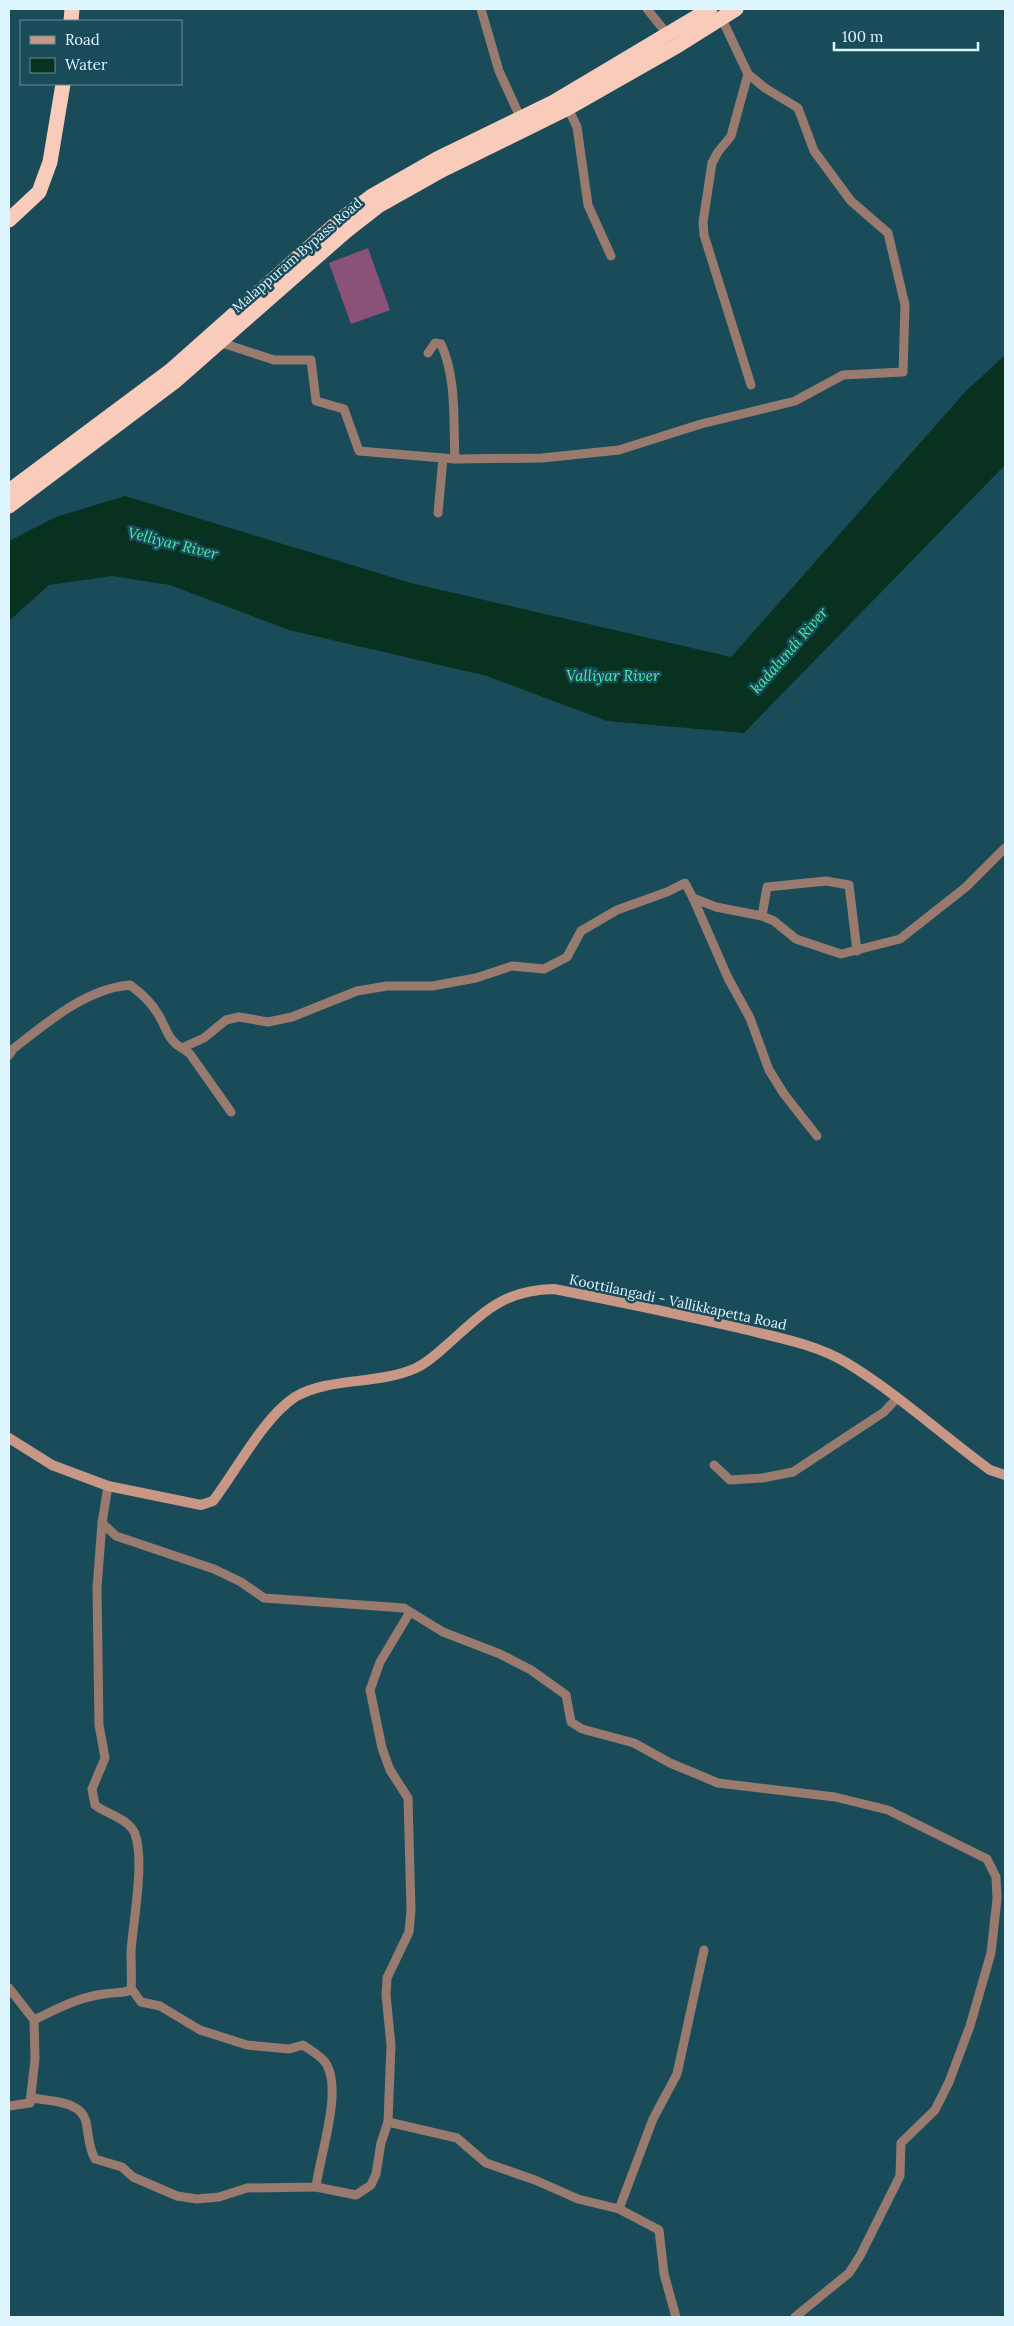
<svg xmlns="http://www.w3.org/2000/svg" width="1014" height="2326" font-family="Lora,serif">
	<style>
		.green { fill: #8a5278 }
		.water { fill: #08311f }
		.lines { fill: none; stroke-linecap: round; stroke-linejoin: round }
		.street { stroke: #997a6f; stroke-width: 9 }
		.secondary { stroke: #c89786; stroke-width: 10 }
		.highway { stroke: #f8cbbb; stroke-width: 15 }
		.labels { text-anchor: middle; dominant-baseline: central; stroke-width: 5; stroke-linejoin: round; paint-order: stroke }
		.street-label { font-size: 14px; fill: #ddf6fe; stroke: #1a4b59 }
		.water-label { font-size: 15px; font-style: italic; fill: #4aeda6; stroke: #1a4b59 }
	</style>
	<rect width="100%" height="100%" fill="#1a4b59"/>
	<polygon class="green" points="368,248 390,310 351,324 329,263"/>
	<polygon class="water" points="1005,355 1005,465 744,733 607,721 487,676 289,630 170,585 112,576 49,585 9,621 9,541 56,517 125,496 411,583 731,657 966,391"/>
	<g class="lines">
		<g class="street">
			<polyline points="481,9 499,71 521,119"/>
			<polyline points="647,9 668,35"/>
			<polyline points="748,74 731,136 718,152 712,163 703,222 704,235 751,385"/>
			<polyline points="568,108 577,127 588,205 611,256"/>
			<polyline points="222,343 274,360 311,360 316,401 344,409 359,451 455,459 542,458 619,450 701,424 795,401 843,375 903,372 905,305 888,233 851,201 814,151 798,108 765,88 748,74 721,17"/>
			<path d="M428,353l7,-10 6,1c16,35 12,77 14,115"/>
			<polyline points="438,513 443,458"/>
			<polyline points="693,898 728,978 750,1018 769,1070 784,1094 817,1136"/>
			<polyline points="762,916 767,887 826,881 849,885 857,951"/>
			<polyline points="182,1048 190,1054 231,1112"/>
			<path d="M9,1055l4,-6c35,-27 72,-60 117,-64 11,8 21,17 28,29 8,13 10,27 24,34l22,-10 22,-18 13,-3 29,5 24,-5 65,-26 30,-5h45l44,-8 36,-12 32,3 23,-12 14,-26 36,-21 50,-18 18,-9 8,15 23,9 46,9 12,5 22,18 45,15 59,-15 66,-52 39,-39"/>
			<polyline points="714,1465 730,1480 762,1478 793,1472 884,1412 897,1398"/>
			<polyline points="108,1486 102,1523 116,1536 214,1569 241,1582 264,1598 404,1608 443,1632 500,1654 531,1670 566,1695 571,1722 582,1729 634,1743 670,1763 718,1783 835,1797 888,1810 987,1859 996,1877 997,1899 991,1953 970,2026 949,2082 935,2110 901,2143 900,2176 860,2256 849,2273 795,2317"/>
			<polyline points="9,1988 34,2020 35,2059 30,2103 9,2106"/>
			<path d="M34,2020c22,-11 45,-23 70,-26 9,-2 17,0 27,-4 1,-12 0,-25 0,-38 2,-31 14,-90 4,-118 -5,-15 -29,-20 -40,-29l-3,-16 13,-31 -6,-33 -2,-137 5,-65"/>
			<path d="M32,2098c16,3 49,2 54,24 3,13 2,25 9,37l27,8 11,10 44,19 20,3 22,-2 28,-9 69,-1c4,-32 26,-94 11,-122 -4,-8 -17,-15 -24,-20l-14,4 -42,-4 -47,-15 -40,-24 -19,-4 -10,-14"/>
			<polyline points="388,2122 391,2045 386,1995 387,1978 409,1932 411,1910 408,1798 390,1770 382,1748 370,1690 380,1662 410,1612"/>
			<polyline points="316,2187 356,2195 371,2185 376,2174 381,2143 388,2122 457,2138 486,2163 535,2180 578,2199 619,2209 659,2230 664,2274 676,2317"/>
			<polyline points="619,2209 653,2119 677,2074 704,1950"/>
		</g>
		<path class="secondary" d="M9,1438l43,27 56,21 93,19 12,-4c23,-30 51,-84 82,-104 33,-20 84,-12 121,-29 13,-6 23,-16 33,-25 36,-32 55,-53 105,-54 62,12 124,25 185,39 36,9 77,16 108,35 51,31 95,72 143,107l15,5"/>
		<g class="highway">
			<polyline points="71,21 72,9"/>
			<polyline points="9,220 39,192 50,162 63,84"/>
			<polyline points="9,491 170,371 339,221 372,196 437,159 554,102 710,9"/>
			<polyline points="9,506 174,382 346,231 378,206 442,170 568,108 677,46 736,9"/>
		</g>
	</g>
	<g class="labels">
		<g class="street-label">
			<text transform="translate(297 255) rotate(-41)">Malappuram Bypass Road</text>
			<text transform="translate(678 1302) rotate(12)">Koottilangadi - Vallikkapetta Road</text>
		</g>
		<g class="water-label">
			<text transform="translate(173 543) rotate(14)">Velliyar River</text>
			<text transform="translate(789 650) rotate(-49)">kadalundi River</text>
			<text x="613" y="675">Valliyar River</text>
		</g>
	</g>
	<rect width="1014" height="2326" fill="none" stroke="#ddf6fe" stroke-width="20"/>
	<rect x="20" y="20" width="162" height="65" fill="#1a4b59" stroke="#688f9b"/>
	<rect x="30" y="36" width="25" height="8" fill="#c89786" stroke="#688f9b"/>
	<text x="65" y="45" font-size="15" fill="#ddf6fe">Road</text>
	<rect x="30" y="58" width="25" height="15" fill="#08311f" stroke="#688f9b"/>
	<text x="65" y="70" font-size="15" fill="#ddf6fe">Water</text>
	<path d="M834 42v8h144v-8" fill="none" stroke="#ddf6fe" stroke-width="2.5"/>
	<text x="842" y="42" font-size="15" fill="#ddf6fe" stroke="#1a4b59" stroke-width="4" paint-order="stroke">100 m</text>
</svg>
